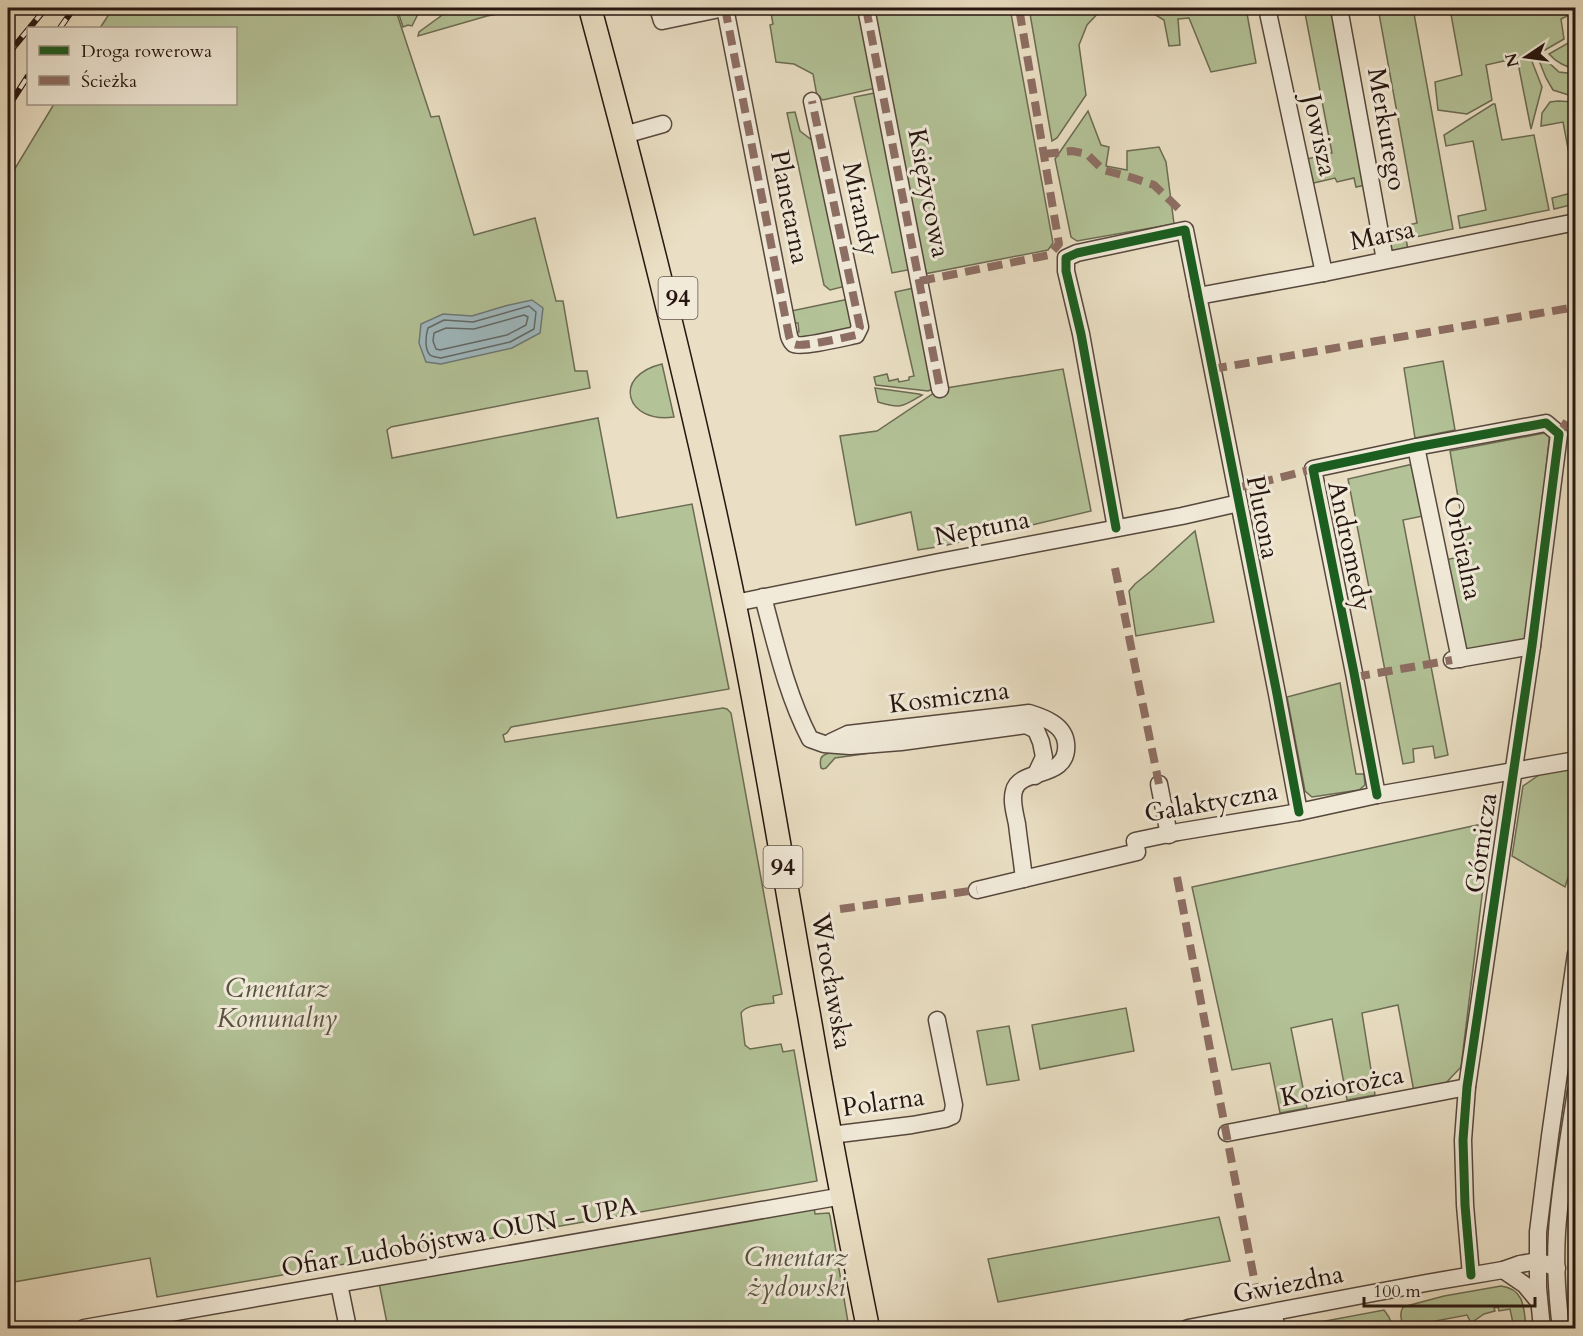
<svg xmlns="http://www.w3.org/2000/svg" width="1583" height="1336" font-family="Cardo,serif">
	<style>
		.green { fill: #b3c297; stroke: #6c6c54; stroke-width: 1.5 }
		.water { fill: #9eb9bf; stroke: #6e7879; stroke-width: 1.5 }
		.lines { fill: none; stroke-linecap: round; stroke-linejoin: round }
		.shore { stroke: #626868; stroke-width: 1.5 }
		.minor-casing { stroke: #57483d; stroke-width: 19 }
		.major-casing { stroke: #261610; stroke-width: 25 }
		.minor { stroke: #f1ead9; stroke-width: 16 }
		.major { stroke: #eadfc4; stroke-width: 22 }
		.rail-casing { stroke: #261610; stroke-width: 6 }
		.rail { stroke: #f1ead9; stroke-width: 4; stroke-dasharray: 11; stroke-linecap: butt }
		.quiet { stroke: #8d6e63; stroke-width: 8; stroke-dasharray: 15 8; stroke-linecap: butt }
		.cycleway-casing { stroke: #f1ead9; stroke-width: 13 }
		.cycleway { stroke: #1b5e20; stroke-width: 9 }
		.labels { text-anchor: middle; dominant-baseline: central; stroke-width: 6; stroke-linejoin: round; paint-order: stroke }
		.shield { fill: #f1ead9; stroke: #63564c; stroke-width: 1.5 }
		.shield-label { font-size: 24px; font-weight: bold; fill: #261610 }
		.street-label { font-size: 26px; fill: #261610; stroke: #f1ead9 }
		.park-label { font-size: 26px; font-style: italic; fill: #57523f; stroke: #f1ead9 }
	</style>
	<rect width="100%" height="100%" fill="#eadfc4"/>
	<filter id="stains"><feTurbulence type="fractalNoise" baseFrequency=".00333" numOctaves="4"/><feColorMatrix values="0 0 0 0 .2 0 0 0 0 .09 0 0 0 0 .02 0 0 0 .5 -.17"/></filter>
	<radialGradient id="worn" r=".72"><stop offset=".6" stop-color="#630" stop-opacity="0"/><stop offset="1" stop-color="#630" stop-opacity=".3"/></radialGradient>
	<g class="green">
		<path d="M113,8h282l36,109 8,-1 35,119 61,-17 21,83h7l12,70h12l3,17 -199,39 -4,3 5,28 206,-40 19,100 75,-14 37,185 -218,38 -4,6 -4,2 2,7 218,-34 4,1 4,4 51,281 -9,2 1,7c-11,2 -27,1 -33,10l4,32 5,4 31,-5 2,8 11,-2 23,131 -660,116 -7,-39 -142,25v-1103l46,-76h182v-76h-136z"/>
		<polygon points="397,8 421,8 412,26 408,25 403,27"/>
		<polygon points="452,8 516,8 508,12 487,16 418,36 419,32"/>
		<polygon points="765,8 862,8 876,88 823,100 817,96 813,74 794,64 776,62 770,25 773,24 771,13 767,14"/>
		<polygon points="873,8 1010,8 1053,243 1048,250 924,274"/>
		<polygon points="1029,8 1103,8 1087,25 1079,45 1086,95 1057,138 1052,141"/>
		<polygon points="1144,8 1246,8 1256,63 1211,72 1189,18 1178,19 1180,45 1169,46 1164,20"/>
		<polygon points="1304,8 1334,8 1366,185 1356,187 1354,178 1337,182 1335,178 1309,184 1303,160 1332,153"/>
		<polygon points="1378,8 1413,8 1453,229 1406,239 1408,249 1393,251 1387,247 1384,231 1417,223"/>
		<polygon points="1457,8 1575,8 1575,12 1561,19 1564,39 1545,50 1537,52 1531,59 1542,87 1531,129 1517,58 1486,65 1492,100 1467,114 1438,110 1435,82 1462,75 1450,9"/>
		<path d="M1568,43l7,4v22c-10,-3 -18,-6 -26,-15z"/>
		<polygon points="1538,58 1548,62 1559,72 1575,74 1575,97 1553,90 1546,78"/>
		<polygon points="880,92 913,269 892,273 854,97"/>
		<polygon points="1558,101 1575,102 1575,185 1563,122 1541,126 1542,113 1550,102"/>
		<polygon points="1493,104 1495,104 1502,140 1534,135 1549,210 1460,228 1458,216 1486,210 1473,141 1446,146 1444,135"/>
		<polygon points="1088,111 1101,145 1109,147 1106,166 1127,170 1127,151 1159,147 1166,162 1174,224 1077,241 1071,237 1055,159"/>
		<polygon points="795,112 800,131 817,144 846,286 830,290 824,285 787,113"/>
		<polygon points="1575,192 1575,204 1554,209 1552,198"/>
		<polygon points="914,288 933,389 928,391 876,385 874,377 887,374 889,381 898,379 899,382 909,380 909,377 914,376 895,292"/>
		<polygon points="849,299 852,329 803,342 795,333 799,332 798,323 794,323 791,311"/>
		<polygon points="1443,361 1455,430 1415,438 1404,368"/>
		<path d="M662,364l12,53c-48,7 -63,-41 -12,-53z"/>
		<polygon points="1063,369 1091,511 943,546 918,550 911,512 856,525 840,436 877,431 940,389"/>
		<path d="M875,388l44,6 3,1c-20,12 -21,14 -44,7z"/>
		<polygon points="1550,432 1528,640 1464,653 1445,560 1468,555 1450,451"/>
		<polygon points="1413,464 1423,516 1403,520 1448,755 1435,758 1433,746 1413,749 1414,762 1403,764 1348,479"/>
		<polygon points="1195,531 1214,622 1136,636 1129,591 1135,584 1151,571"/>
		<polygon points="1340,683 1356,774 1364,774 1365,785 1359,790 1312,797 1305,791 1287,697"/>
		<path d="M991,736l-156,22 -9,10 -3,1 -2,-1c-2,-10 0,-13 9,-15z"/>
		<polygon points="1549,768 1575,768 1575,856 1565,887 1512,856 1523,786"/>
		<polygon points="1491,822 1461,1067 1443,1086 1414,1092 1398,1005 1362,1013 1375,1095 1347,1100 1332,1019 1291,1028 1307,1108 1280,1113 1270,1063 1232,1070 1192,887"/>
		<polygon points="1126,1008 1134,1051 1040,1069 1032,1025"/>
		<polygon points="1009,1026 1019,1080 987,1085 977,1031"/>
		<polygon points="814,1207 815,1214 829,1213 830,1216 849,1328 388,1328 379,1283"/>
		<polygon points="1219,1217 1230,1261 998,1302 988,1259"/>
		<path d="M1501,1286c24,3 23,23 25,42h-12l-4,-19 -11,2 -1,-4 -4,1 1,3 -11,3 -13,9 -4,-8 -32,6v7h-29c-5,-5 -7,-14 -3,-21l41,-11z"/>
		<polygon points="1384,1310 1389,1317 1393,1328 1304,1328 1315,1323"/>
	</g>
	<polygon class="water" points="532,300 543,308 540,333 512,348 441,364 426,362 419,343 421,324 443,314 472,316 505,306"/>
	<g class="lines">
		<g class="shore">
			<path d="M529,306l7,6 -2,17 -24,13 -69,16c-3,-1 -9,-1 -11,-3 -6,-6 -4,-21 -2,-27l16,-8 29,2z"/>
			<polygon points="524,315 528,317 526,325 507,335 440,350 436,349 433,341 434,333 446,328 474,329"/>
		</g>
		<defs>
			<g id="minor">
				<polyline points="658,8 662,21 724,8"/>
				<path d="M725,8l64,328c1,3 2,6 5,8 7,4 52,-7 62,-9l4,-8 -48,-226"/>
				<polyline points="866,8 940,389"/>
				<polyline points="1267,8 1324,273"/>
				<polyline points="1339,8 1385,260"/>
				<polyline points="624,135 663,124"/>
				<polyline points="1198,296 1324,273 1576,222"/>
				<polyline points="1416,447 1460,659"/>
				<polyline points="1116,528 1081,334 1066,271 1066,258 1077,253 1185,230 1277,694 1299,812"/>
				<path d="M763,597c13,48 24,98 47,142l14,5 26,2 51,-4 125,-17 10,5 5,12 3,15 -9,19"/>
				<polyline points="735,603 939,562 1182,516 1239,503"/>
				<polyline points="1452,660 1532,646"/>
				<path d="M831,742l17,-8 181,-21c16,5 35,12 37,30 4,38 -47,24 -52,48 -3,10 1,23 3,33 2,18 5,36 7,55"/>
				<polyline points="1159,784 1169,835"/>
				<polyline points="1377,795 1354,673 1313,469 1416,447 1546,423 1559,434 1532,646 1467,1087 1463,1140 1465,1205 1471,1275"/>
				<polyline points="977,890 1137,852 1135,841 1178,832 1299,812 1377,795 1576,760"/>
				<polyline points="1227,1133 1467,1087"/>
				<polyline points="831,1135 912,1125 945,1119 952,1116 954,1105 937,1020"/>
				<polyline points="1503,1270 1525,1285 1539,1302"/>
				<polyline points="339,1284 348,1328"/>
				<polyline points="1274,1313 1276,1328"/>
				<polyline points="84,1328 843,1196"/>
				<polyline points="1188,1328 1426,1283 1503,1270 1520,1264 1538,1261 1557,1268"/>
				<polyline points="1542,1328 1538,1288 1538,1232 1550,1136 1576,954"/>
				<path d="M1561,1328c-4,-31 -6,-64 -4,-96 3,-47 12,-94 19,-141"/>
			</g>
			<path id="major" d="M590,8c53,196 103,394 144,593 29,137 50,276 75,414 18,105 38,209 59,313"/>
		</defs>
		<use href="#minor" class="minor-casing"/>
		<use href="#major" class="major-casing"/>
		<use href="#minor" class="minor"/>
		<use href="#major" class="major"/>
		<defs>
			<g id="rail">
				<polyline points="60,28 74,8"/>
				<polyline points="8,54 46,8"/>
				<polyline points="8,107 28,76"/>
			</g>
		</defs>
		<use href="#rail" class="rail-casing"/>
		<use href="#rail" class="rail"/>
		<g class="quiet">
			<path d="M725,8l64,328c1,3 2,6 5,8 7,4 52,-7 62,-9l4,-8 -48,-226"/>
			<polyline points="866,8 940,389"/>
			<polyline points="1044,154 1072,151 1087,154 1103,170 1130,177 1154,185 1181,211"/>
			<polyline points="920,281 1049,255 1059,244 1019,8"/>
			<polyline points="1212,369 1576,307"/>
			<polyline points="1559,434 1567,421 1576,419"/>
			<polyline points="1236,488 1275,479 1313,469"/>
			<polyline points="1115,568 1159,784"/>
			<polyline points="1355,677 1452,660"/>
			<polyline points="1177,877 1258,1299"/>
			<polyline points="840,909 977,890"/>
		</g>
		<defs>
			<g id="cycleway">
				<polyline points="1116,528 1081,334 1066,271 1066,258 1077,253 1185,230 1277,694 1299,812"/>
				<polyline points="1377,795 1354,673 1313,469 1416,447 1546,423 1559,434 1532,646 1467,1087 1463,1140 1465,1205 1471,1275"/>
			</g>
		</defs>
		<use href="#cycleway" class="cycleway-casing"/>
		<use href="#cycleway" class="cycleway"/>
	</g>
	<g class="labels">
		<g class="shield">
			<rect x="658.5" y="277" width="39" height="42" rx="4.5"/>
			<rect x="763.5" y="846" width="39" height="42" rx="4.5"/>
		</g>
		<g class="shield-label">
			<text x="678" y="298">94</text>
			<text x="783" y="867">94</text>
		</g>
		<g class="street-label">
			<text transform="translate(1387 129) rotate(80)">Merkurego</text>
			<text transform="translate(1320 135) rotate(78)">Jowisza</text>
			<text transform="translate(929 193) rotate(79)">Księżycowa</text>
			<text transform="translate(790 207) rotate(79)">Planetarna</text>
			<text transform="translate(861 209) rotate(78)">Mirandy</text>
			<text transform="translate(1382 235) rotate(-12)">Marsa</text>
			<text transform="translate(1263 517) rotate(79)">Plutona</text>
			<text transform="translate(982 528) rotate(-11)">Neptuna</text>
			<text transform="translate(1350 546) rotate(78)">Andromedy</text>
			<text transform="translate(1463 548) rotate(78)">Orbitalna</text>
			<text transform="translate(949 697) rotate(-7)">Kosmiczna</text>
			<text transform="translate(1211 802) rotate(-10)">Galaktyczna</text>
			<text transform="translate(1481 843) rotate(-82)">Górnicza</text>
			<text transform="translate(832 981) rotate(80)">Wrocławska</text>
			<text transform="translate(1342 1086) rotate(-11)">Koziorożca</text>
			<text transform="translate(883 1102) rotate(-8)">Polarna</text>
			<text transform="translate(459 1237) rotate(-10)">Ofiar Ludobójstwa OUN - UPA</text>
			<text transform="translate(1288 1284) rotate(-11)">Gwiezdna</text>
		</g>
		<g class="park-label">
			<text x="277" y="988">Cmentarz<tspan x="277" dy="30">Komunalny</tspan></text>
			<text x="796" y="1257">Cmentarz<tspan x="796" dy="30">żydowski</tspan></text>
		</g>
	</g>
	<rect width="1583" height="1336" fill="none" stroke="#eadfc4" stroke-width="30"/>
	<rect x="9" y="9" width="1565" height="1318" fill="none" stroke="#261610" stroke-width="3"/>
	<rect x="15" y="15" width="1553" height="1306" fill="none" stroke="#261610" stroke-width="1.5"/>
	<rect x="27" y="27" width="210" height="78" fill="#f1ead9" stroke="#a09589" stroke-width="1.5"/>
	<rect x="39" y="46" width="30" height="9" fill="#1b5e20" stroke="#a09589" stroke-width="1.5"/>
	<text x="81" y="57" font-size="18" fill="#261610">Droga rowerowa</text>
	<rect x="39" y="76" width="30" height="9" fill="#8d6e63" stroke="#a09589" stroke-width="1.5"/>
	<text x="81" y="87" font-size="18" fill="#261610">Ścieżka</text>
	<g transform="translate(1526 57) rotate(257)" stroke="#f1ead9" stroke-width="4.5" paint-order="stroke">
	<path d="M0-4.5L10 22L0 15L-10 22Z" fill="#261610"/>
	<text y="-9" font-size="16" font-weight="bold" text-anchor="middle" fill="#261610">N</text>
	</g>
	<path d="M1364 1297v9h171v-9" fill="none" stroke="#261610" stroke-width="3"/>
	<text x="1373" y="1297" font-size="18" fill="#261610" stroke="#f1ead9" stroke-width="4.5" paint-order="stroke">100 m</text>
	<rect width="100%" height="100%" filter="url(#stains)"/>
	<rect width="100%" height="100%" fill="url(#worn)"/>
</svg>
